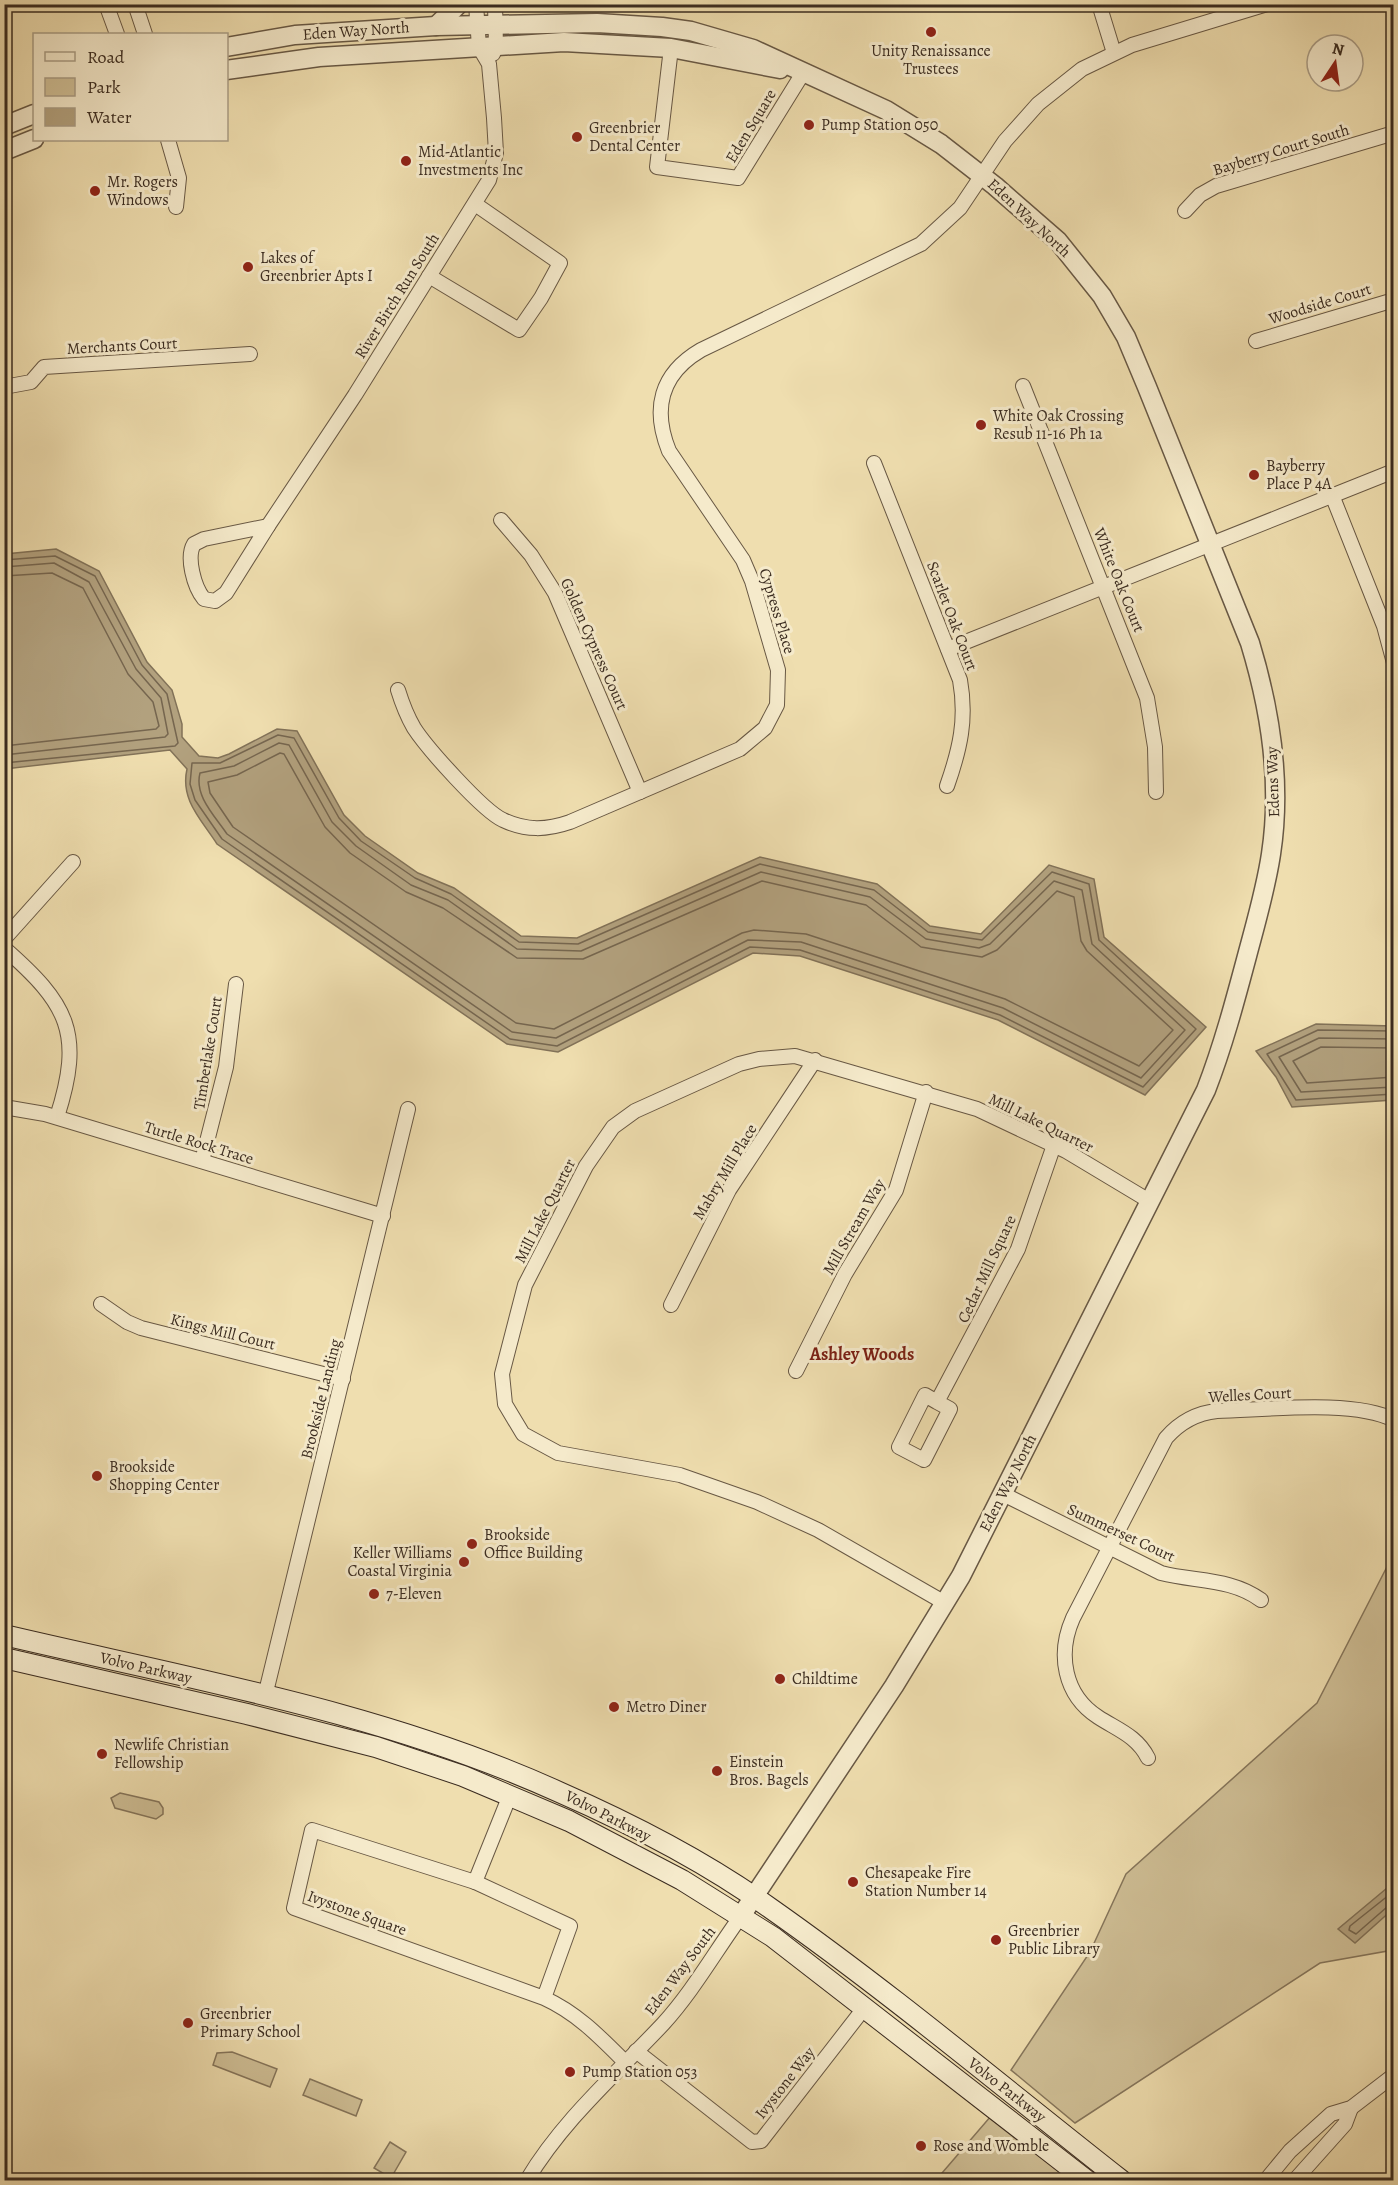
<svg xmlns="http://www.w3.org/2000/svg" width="1398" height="2185" font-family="Alegreya,serif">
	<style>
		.green { fill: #d0c097; stroke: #86765c; stroke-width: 1.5 }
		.water { fill: #b2a17e; stroke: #827258; stroke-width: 1.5 }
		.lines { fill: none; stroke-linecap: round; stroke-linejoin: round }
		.shore { stroke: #76664f; stroke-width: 1.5 }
		.minor-casing { stroke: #685844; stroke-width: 16 }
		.tertiary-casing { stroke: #685844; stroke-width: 21 }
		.secondary-casing { stroke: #3b2c20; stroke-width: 22 }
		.minor { stroke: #f5eacb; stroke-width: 14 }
		.tertiary { stroke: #f5eacb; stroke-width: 18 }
		.secondary { stroke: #f5eacb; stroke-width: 20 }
		.poi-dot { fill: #8f2418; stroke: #f5eacb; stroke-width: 2 }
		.labels { text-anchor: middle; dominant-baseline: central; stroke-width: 6; stroke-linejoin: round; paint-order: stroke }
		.street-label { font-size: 16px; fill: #3b2c20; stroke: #f5eacb }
		.poi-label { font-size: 16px; fill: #3b2c20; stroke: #f5eacb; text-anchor: start }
		.neighbourhood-label { font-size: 18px; font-weight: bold; fill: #7a1f14; stroke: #f5eacb }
	</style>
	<rect width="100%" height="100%" fill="#efdeaf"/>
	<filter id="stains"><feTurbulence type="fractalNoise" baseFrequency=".00333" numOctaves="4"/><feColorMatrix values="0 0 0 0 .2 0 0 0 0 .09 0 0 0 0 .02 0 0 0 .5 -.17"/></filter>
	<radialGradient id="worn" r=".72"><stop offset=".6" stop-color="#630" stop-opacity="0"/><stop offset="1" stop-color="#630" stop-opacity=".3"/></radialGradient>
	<g class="green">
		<polygon points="1393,1555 1393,1950 1320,1963 1075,2123 1011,2070 1090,1952 1126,1874 1317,1703"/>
		<polygon points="120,1793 159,1802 163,1808 163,1814 156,1819 115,1808 111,1798"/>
		<polygon points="232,2052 277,2069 270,2087 213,2065 217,2053"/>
		<polygon points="310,2079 362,2100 356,2116 303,2095"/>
		<polygon points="991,2116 1072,2180 936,2180"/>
		<polygon points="390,2142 406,2152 391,2178 374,2168"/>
	</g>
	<g class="water">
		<path d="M56,549l43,22 48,91 25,28 10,34v13l17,19 19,2 11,-4 48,-25 20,2 47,84 21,21 53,37 36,15 67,48 56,2 183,-81 117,27 53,42 51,8 68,-69 45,14 10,58 102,90 -61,68 -147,-75 -198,-64 -47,-3 -195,99 -51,-8 -290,-200c-16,-25 -37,-44 -30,-75l-17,-19 -165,19v-215z"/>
		<polygon points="1316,1024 1393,1026 1393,1100 1292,1107 1276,1077 1256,1051"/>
		<polygon points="1393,1883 1393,1909 1355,1943 1338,1929"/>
	</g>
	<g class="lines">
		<g class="shore">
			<polyline points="4,560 55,556 95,576 142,665 167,694 178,743 175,746 4,763"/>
			<polyline points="4,567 54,563 89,582 136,669 161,698 168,734 165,737 4,755"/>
			<polyline points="4,576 52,573 83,588 128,674 153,702 159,726 156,729 4,746"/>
			<polygon points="278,735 294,738 339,818 361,841 415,878 451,894 519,942 578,944 760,864 874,890 928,932 982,940 1052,872 1089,884 1099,940 1196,1029 1143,1087 1000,1015 800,950 750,947 557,1046 510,1039 222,839 195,800 190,784 192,763 220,763"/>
			<path d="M279,743l10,2 43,77 24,24 55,39 37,15 69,49 64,2 180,-79 109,25 56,42 53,9 11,-4 64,-63 28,9 10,54 93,86 -44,48 -138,-70 -202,-66 -53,-2 -192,98 -44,-6 -285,-198c-12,-18 -33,-38 -27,-61l34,-7z"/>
			<polygon points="280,753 284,754 325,827 350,853 406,892 443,908 517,958 583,959 762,881 866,905 921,947 982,957 997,950 1057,891 1074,897 1081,941 1087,951 1173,1030 1139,1066 1005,999 806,934 754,930 742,933 554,1029 516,1023 233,827 210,793 208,782 237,775"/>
			<polyline points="1394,1031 1318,1030 1267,1054 1296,1100 1394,1094"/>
			<polyline points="1394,1039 1319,1038 1279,1057 1301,1092 1394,1087"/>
			<polyline points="1394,1048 1321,1047 1293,1061 1307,1083 1394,1077"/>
			<polyline points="1394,1891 1350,1926 1349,1930 1356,1934 1387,1907 1394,1905"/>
		</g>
		<defs>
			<g id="minor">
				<polyline points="106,4 117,34"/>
				<polyline points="135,4 145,34"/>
				<polyline points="1099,4 1114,53"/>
				<polyline points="671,48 657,167 738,178 803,73"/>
				<polyline points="493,54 496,46 495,4"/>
				<polyline points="168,140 179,178 176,207"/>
				<polyline points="1185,211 1200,195 1216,186 1394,133"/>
				<polyline points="429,276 519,330 541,298 560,263 475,204"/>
				<polyline points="1256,341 1394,300"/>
				<polyline points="1023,386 1147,698 1155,747 1156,792"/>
				<polyline points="4,387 31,382 44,367 250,354"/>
				<path d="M874,463l86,217c7,39 0,69 -13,106"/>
				<polyline points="1332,495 1384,626 1394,663"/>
				<polyline points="501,520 531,555 555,593 640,792"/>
				<polyline points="268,526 355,395 489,180 496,153 494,118 489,64 479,47 476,4"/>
				<path d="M268,526l-42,67 -11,8 -11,-2c-10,-12 -18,-42 -10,-55l10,-5z"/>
				<polyline points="948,649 1394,471"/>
				<path d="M398,690c4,13 9,26 16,38 13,20 69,83 89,92 23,11 44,10 67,2l170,-73 25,-21 12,-23 1,-35 -26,-89 -9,-21 -74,-109c-17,-42 -9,-77 32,-101l220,-106 39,-36 45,-67 33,-37 44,-35 50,-24 135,-41"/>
				<polyline points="4,939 73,862"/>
				<path d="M4,948c64,56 80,85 53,169"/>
				<polyline points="4,1107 45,1114 383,1216"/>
				<polyline points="202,1161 226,1067 236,984"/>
				<polyline points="101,1304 127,1322 141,1328 343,1379"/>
				<polyline points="671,1305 729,1190 815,1060"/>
				<polyline points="796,1371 845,1274 896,1190 926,1092"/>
				<polyline points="937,1402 950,1409 924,1460 899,1447 925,1395 937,1402 1018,1249 1054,1145"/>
				<path d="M1003,1494l158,79c35,9 70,5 100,27"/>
				<polyline points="945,1603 818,1530 757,1502 680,1475 558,1453 523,1434 505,1404 502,1374 525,1285 586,1166 613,1127 635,1111 739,1064 759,1059 795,1056 977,1109 1066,1151 1151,1202"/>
				<polyline points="265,1696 408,1109"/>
				<path d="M1148,1758c-11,-22 -30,-28 -50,-41 -34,-22 -41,-63 -25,-99l93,-180c14,-16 31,-25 51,-27 47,-1 137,-12 177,9"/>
				<polyline points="475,1882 510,1795"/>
				<path d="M544,1998l26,-72 -95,-44 -163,-52 -18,78 250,90c33,15 56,39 81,64"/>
				<polyline points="636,2051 752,2142 761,2141 865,2007"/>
				<path d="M527,2180c36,-60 88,-105 136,-156 30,-33 52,-72 78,-108"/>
				<polyline points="1266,2180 1290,2151 1331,2114 1351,2108 1394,2075"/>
				<polyline points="1295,2180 1345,2124 1351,2108"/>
			</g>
			<g id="tertiary">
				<polyline points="436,26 459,4"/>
				<path d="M226,47l69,-12 141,-9 161,-3 65,4 29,4 62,18 133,61 55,34 54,42 63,55 44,55 24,41 21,50 103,256c21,69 32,139 21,211 -5,34 -15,68 -24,102 -12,45 -24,90 -41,134l-245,486 -67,110 -153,230"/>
				<polyline points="226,70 319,57 564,42 671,48 780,69"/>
				<polyline points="4,126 34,114"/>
				<polyline points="4,151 34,139"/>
			</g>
			<g id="secondary">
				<path d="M4,1635c187,44 379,77 555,157 73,32 147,70 211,116 121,85 235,181 351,272"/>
				<polyline points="4,1658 247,1714 376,1747 463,1776 569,1821 682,1880 773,1937 1086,2180"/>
			</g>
		</defs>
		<use href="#minor" class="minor-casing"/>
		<use href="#tertiary" class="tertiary-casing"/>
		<use href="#secondary" class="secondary-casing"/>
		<use href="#minor" class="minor"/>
		<use href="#tertiary" class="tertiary"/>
		<use href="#secondary" class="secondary"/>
	</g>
	<g class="poi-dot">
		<circle cx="931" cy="32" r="6"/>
		<circle cx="809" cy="125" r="6"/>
		<circle cx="577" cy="137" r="6"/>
		<circle cx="406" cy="161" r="6"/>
		<circle cx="95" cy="191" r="6"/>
		<circle cx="248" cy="267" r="6"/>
		<circle cx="981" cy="425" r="6"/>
		<circle cx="1254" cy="475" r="6"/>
		<circle cx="97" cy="1476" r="6"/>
		<circle cx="472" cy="1544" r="6"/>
		<circle cx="464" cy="1562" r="6"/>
		<circle cx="374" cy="1594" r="6"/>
		<circle cx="780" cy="1679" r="6"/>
		<circle cx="614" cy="1707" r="6"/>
		<circle cx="102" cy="1754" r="6"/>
		<circle cx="717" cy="1771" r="6"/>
		<circle cx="853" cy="1882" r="6"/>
		<circle cx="996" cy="1940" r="6"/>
		<circle cx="188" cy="2023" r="6"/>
		<circle cx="570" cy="2072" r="6"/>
		<circle cx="921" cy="2146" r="6"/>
	</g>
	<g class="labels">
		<g class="street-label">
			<text transform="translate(356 31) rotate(-4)">Eden Way North</text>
			<text transform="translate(751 126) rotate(-59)">Eden Square</text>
			<text transform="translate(1281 150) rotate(-17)">Bayberry Court South</text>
			<text transform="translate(1029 218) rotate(43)">Eden Way North</text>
			<text transform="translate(397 296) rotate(-58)">River Birch Run South</text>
			<text transform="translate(1320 304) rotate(-17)">Woodside Court</text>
			<text transform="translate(122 346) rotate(-3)">Merchants Court</text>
			<text transform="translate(1119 580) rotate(68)">White Oak Court</text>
			<text transform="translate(777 611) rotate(73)">Cypress Place</text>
			<text transform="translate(952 616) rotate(69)">Scarlet Oak Court</text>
			<text transform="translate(594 644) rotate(66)">Golden Cypress Court</text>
			<text transform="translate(1273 782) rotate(-92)">Edens Way</text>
			<text transform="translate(208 1053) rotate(-81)">Timberlake Court</text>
			<text transform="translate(1041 1123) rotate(26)">Mill Lake Quarter</text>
			<text transform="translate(199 1143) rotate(17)">Turtle Rock Trace</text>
			<text transform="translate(725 1172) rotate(-59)">Mabry Mill Place</text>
			<text transform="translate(545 1211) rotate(-63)">Mill Lake Quarter</text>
			<text transform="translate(854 1227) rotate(-60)">Mill Stream Way</text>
			<text transform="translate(987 1269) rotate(-65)">Cedar Mill Square</text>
			<text transform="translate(223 1332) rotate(14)">Kings Mill Court</text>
			<text transform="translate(1250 1395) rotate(-3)">Welles Court</text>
			<text transform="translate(321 1399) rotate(-76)">Brookside Landing</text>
			<text transform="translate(1008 1483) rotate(-63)">Eden Way North</text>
			<text transform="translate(1121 1533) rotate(25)">Summerset Court</text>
			<text transform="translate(146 1668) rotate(13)">Volvo Parkway</text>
			<text transform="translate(608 1816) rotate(27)">Volvo Parkway</text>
			<text transform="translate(357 1913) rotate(20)">Ivystone Square</text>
			<text transform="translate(680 1971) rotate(-53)">Eden Way South</text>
			<text transform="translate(785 2083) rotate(-52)">Ivystone Way</text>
			<text transform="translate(1007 2090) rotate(38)">Volvo Parkway</text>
		</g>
		<g class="poi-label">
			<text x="931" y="51" text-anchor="middle">Unity Renaissance<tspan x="931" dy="18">Trustees</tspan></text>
			<text x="821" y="125">Pump Station 050</text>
			<text x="589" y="128">Greenbrier<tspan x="589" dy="18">Dental Center</tspan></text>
			<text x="418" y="152">Mid-Atlantic<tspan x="418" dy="18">Investments Inc</tspan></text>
			<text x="107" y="182">Mr. Rogers<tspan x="107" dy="18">Windows</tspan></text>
			<text x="260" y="258">Lakes of<tspan x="260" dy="18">Greenbrier Apts I</tspan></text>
			<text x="993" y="416">White Oak Crossing<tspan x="993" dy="18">Resub 11-16 Ph 1a</tspan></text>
			<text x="1266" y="466">Bayberry<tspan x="1266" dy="18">Place P 4A</tspan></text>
			<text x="109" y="1467">Brookside<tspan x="109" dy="18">Shopping Center</tspan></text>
			<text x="484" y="1535">Brookside<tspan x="484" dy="18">Office Building</tspan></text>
			<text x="452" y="1553" text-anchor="end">Keller Williams<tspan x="452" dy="18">Coastal Virginia</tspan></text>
			<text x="386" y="1594">7-Eleven</text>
			<text x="792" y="1679">Childtime</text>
			<text x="626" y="1707">Metro Diner</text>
			<text x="114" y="1745">Newlife Christian<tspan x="114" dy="18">Fellowship</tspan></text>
			<text x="729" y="1762">Einstein<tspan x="729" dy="18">Bros. Bagels</tspan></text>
			<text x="865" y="1873">Chesapeake Fire<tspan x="865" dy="18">Station Number 14</tspan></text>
			<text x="1008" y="1931">Greenbrier<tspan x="1008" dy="18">Public Library</tspan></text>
			<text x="200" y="2014">Greenbrier<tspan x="200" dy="18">Primary School</tspan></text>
			<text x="582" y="2072">Pump Station 053</text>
			<text x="933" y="2146">Rose and Womble</text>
		</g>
		<g class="neighbourhood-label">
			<text x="862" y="1354">Ashley Woods</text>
		</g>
	</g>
	<rect width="1398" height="2185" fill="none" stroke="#efdeaf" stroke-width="24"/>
	<rect x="6" y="6" width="1386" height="2173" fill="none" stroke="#3b2c20" stroke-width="3"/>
	<rect x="12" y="12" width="1374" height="2161" fill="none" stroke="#3b2c20" stroke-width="1.5"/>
	<rect x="33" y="33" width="195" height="108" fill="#f5eacb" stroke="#ab9e87" stroke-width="1.5"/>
	<rect x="45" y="52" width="30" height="9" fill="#f5eacb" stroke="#ab9e87" stroke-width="1.5"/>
	<text x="87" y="63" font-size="18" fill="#3b2c20">Road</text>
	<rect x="45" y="78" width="30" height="18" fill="#d0c097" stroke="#ab9e87" stroke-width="1.5"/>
	<text x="87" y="93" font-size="18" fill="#3b2c20">Park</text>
	<rect x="45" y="108" width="30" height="18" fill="#b2a17e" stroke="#ab9e87" stroke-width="1.5"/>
	<text x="87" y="123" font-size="18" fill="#3b2c20">Water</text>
	<g transform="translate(1335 63) rotate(13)"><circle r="28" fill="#f5eacb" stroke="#ab9e87" stroke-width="1.5"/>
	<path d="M0-4.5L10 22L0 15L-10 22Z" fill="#8f2418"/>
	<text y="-9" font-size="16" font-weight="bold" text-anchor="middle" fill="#3b2c20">N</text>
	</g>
	<rect width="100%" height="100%" filter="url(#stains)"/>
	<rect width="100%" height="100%" fill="url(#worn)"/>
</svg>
